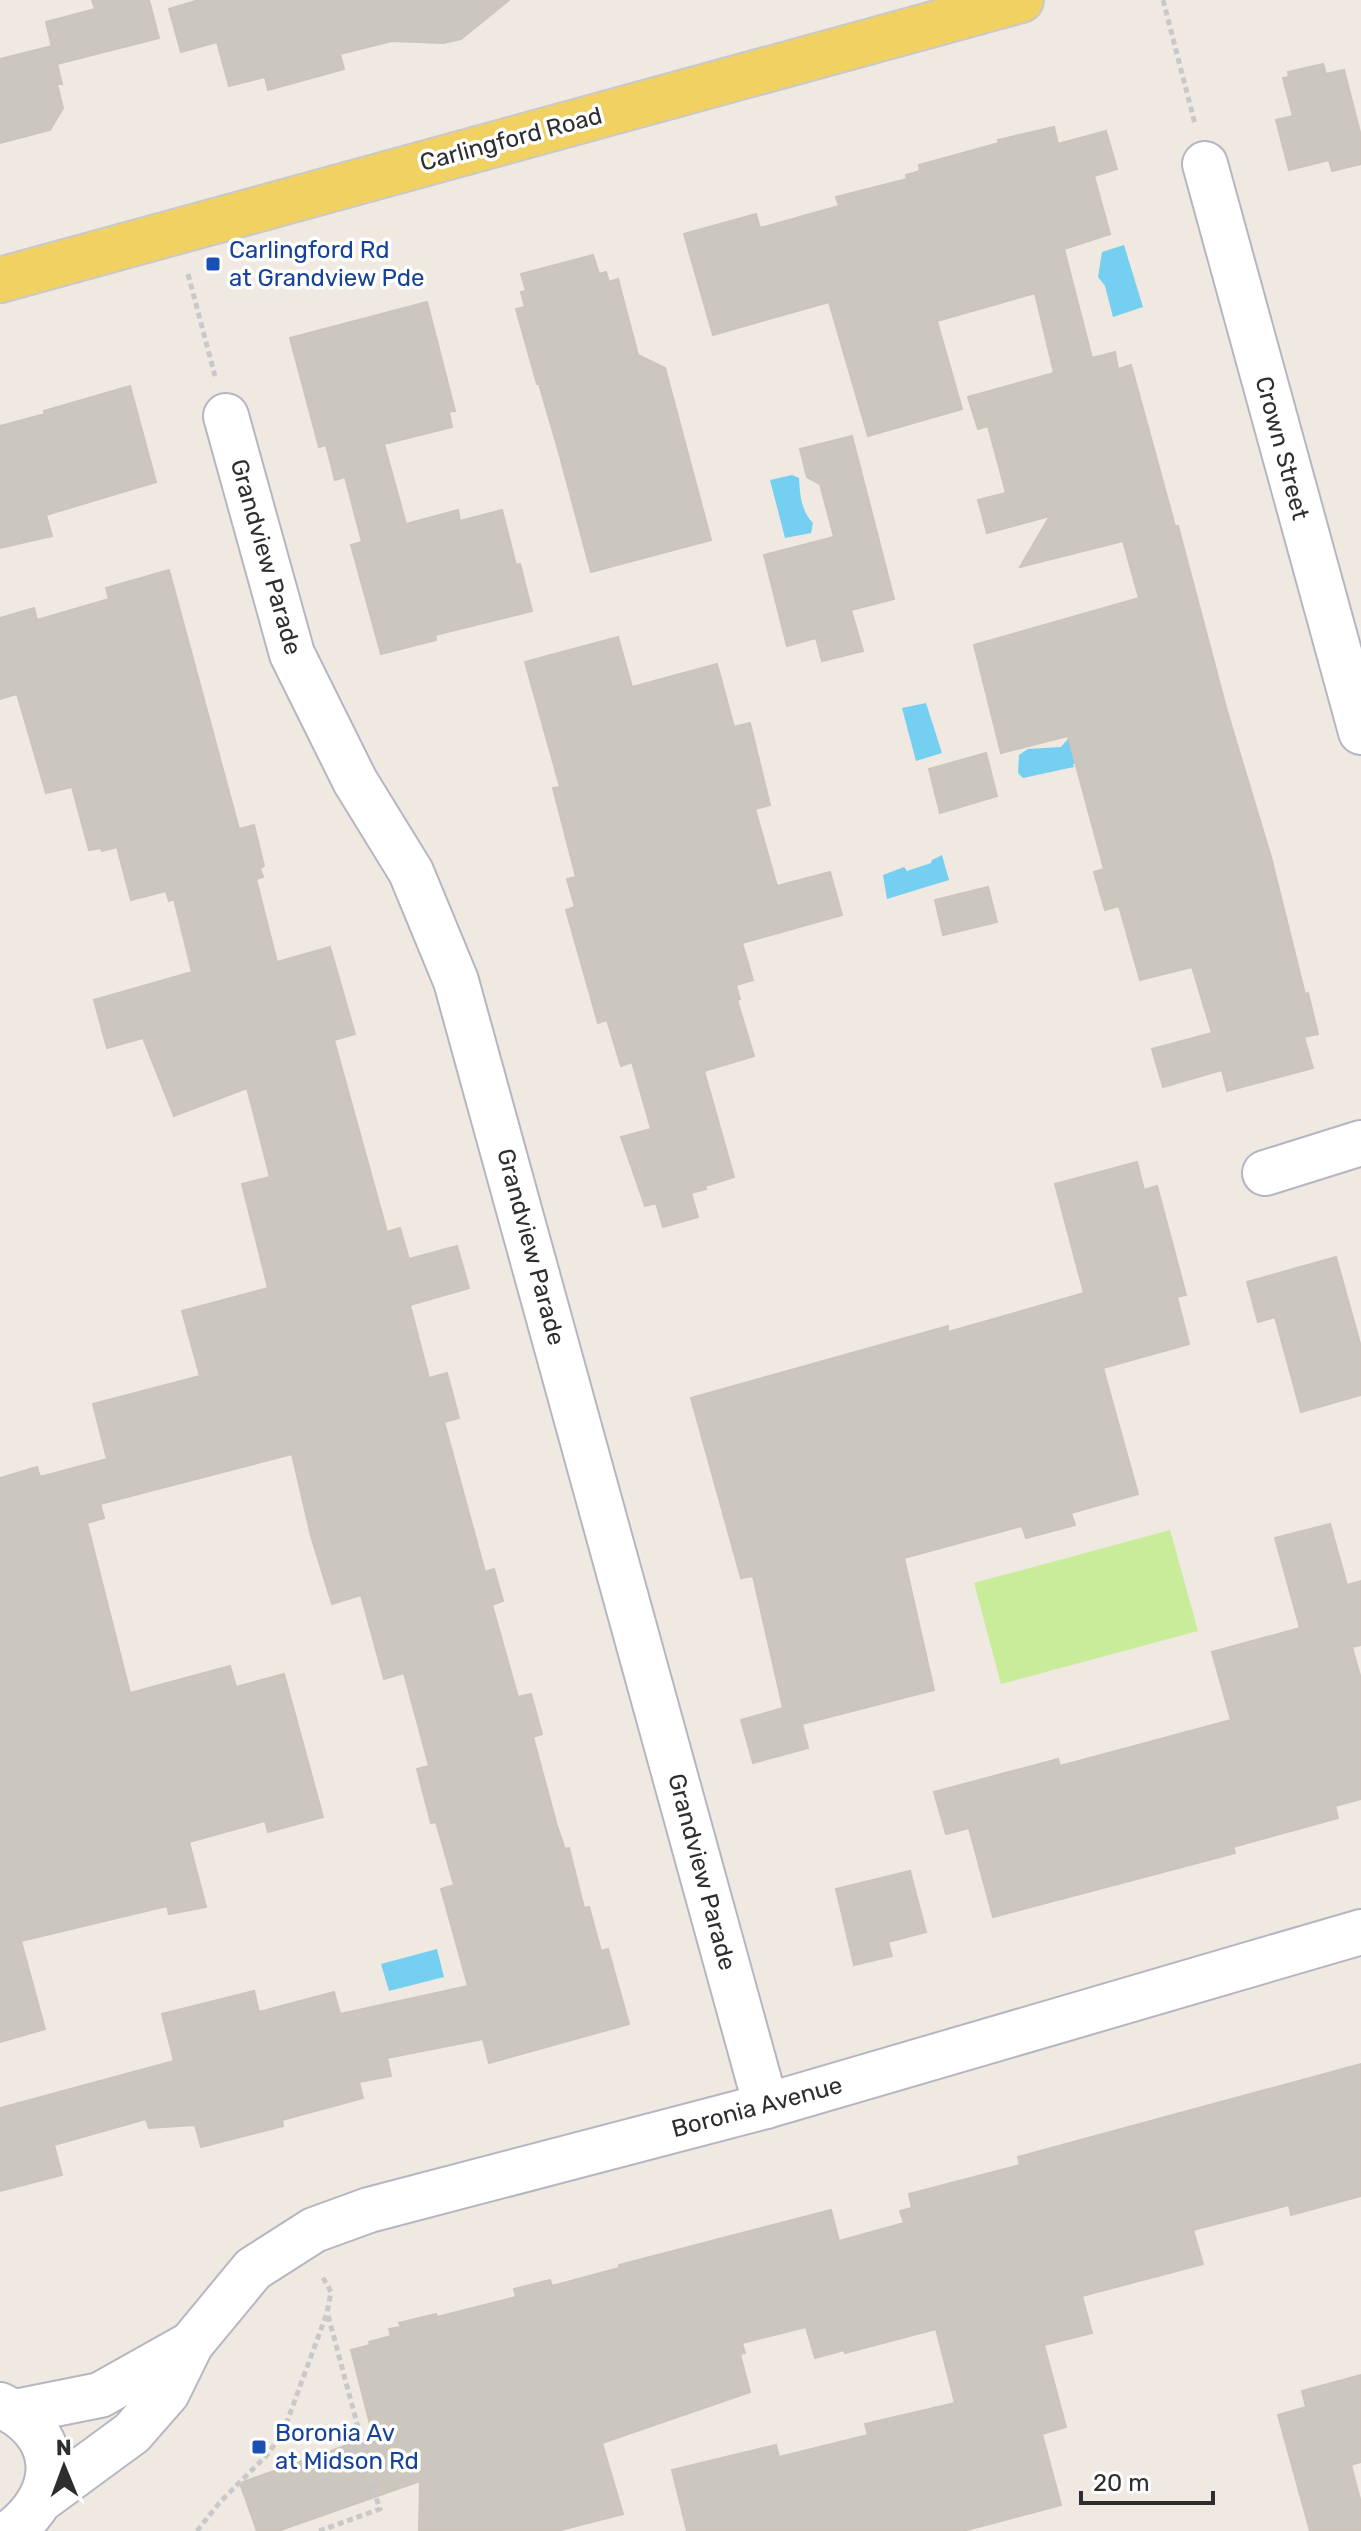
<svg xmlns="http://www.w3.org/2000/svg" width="1361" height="2531" font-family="Rubik,sans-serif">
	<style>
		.pitch { fill: #c9ec9a }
		.water { fill: #75cff0 }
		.building { fill: #cbc7bf; stroke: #cbc5ba; stroke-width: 2 }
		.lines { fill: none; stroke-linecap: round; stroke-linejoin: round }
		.minor-casing { stroke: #b4b7c1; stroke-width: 48 }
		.major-casing { stroke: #c9c9c9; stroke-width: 48 }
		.path { stroke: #c9c9c9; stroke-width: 5; stroke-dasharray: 6 4; stroke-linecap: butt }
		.minor { stroke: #fff; stroke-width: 44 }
		.major { stroke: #f2d163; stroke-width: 44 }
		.transit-dot { fill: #1a4fb4; stroke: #fff; stroke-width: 3 }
		.labels { text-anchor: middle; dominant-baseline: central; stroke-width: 7; stroke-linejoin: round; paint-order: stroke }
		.street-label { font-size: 24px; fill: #2e2e2e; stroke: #fff }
		.transit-label { font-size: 24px; fill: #164399; stroke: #fff; text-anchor: start }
	</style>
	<rect width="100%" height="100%" fill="#efe9e1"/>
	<polygon class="pitch" points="1170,1530 1198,1631 1001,1684 974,1583"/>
	<g class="water">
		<polygon points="1124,245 1143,307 1113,317 1105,286 1098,277 1102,252"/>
		<path d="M792,475l7,3c1,16 2,33 14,45l-2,10 -26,5 -15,-58z"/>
		<polygon points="926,703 942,753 916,761 902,708"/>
		<polygon points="1068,739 1079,739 1083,762 1073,764 1074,767 1023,778 1018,773 1019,755 1028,749 1061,747"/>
		<polygon points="942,855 949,880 887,899 883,875 904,867 907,871 931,863 932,860"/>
		<polygon points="437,1949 444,1977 389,1991 381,1964"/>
	</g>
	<g class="building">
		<polygon points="92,0 149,0 159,38 57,64 62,84 57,84 63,108 50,130 0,143 0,59 52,46 56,64 46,22 95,9"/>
		<polygon points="199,0 509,0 461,39 443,43 392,41 340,54 344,69 268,90 265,77 229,86 217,42 181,52 169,9"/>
		<polygon points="1323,64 1326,74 1344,70 1361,136 1361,164 1332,171 1329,160 1289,170 1276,120 1293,116 1283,78 1289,77 1288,72"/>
		<polygon points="1054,127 1058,144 1106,131 1117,169 1094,176 1110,234 1064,249 1092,358 1115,352 1118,369 1131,365 1175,526 1178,526 1227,711 1271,857 1305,994 1308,993 1318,1034 1304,1037 1313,1068 1227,1091 1222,1070 1163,1087 1152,1049 1212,1033 1192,967 1140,980 1119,906 1105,910 1094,872 1104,869 1068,736 1001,753 974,645 1139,598 1123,541 1020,567 1050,516 987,533 978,500 1006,493 988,426 978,429 968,397 1054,373 1035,293 937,321 962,409 868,436 829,302 713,335 684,234 756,214 760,228 839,206 836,197 907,179 906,175 920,171 919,165 999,143 998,140"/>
		<polygon points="593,255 599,274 606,272 609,282 618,279 638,355 665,368 711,540 591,572 558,449 539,384 537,384 516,309 525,307 521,292 526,291 521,274"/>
		<polygon points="427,302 455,411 449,412 452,427 384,444 406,524 458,510 460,521 502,510 516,565 520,564 532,611 435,635 436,640 381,654 351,545 362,542 345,477 335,480 326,445 319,447 290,338"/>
		<polygon points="130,386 156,482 46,515 52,536 0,548 0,426 45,414 44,411"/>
		<polygon points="852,436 894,599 851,610 863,651 822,661 816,638 787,646 764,555 834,537 820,484 807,477 800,449"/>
		<polygon points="169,570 239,829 254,825 264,866 260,868 263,877 256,879 277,962 330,947 355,1034 334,1040 387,1232 400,1228 409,1259 457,1246 469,1288 410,1305 429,1378 447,1373 459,1418 444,1422 485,1572 494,1569 503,1601 492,1605 518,1697 531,1694 542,1734 533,1737 557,1826 565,1849 569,1848 584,1908 589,1907 601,1951 608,1949 629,2024 489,2063 483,2039 387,2058 391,2076 359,2082 363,2098 282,2120 283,2126 201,2147 195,2125 149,2128 146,2119 54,2145 62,2175 0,2191 0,2108 174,2061 162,2014 254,1991 259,2012 334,1992 340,2014 468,1986 441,1889 454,1885 436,1822 431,1823 417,1769 429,1766 404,1673 384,1679 361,1595 332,1604 311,1536 292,1454 100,1504 104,1518 87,1523 130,1693 230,1666 236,1687 284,1674 323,1817 268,1832 265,1821 189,1842 206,1907 169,1914 167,1906 21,1941 45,2029 0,2042 0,1478 37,1467 40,1477 107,1459 93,1404 200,1376 182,1311 268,1288 242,1184 270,1177 247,1088 174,1116 143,1038 107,1048 94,1000 192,972 174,899 169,901 166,891 131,900 117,847 102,851 101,848 89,850 72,787 46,793 17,694 0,699 0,618 34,608 37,620 109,599 106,588"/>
		<polygon points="618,637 632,687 717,664 734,727 750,723 770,805 755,809 777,886 830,872 842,915 742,943 753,980 736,985 740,999 737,1000 754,1056 704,1071 734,1177 705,1186 706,1189 691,1193 698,1217 663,1227 656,1203 645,1206 621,1137 651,1129 632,1062 621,1066 607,1020 598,1023 566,910 575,907 567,879 576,877 553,788 560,787 525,662"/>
		<polygon points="986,753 997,796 940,813 929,769"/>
		<polygon points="988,887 997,922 943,935 935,900"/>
		<polygon points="1137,1162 1144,1190 1157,1186 1186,1295 1177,1297 1189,1344 1103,1368 1138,1494 1071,1513 1075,1525 1026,1538 1022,1526 904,1558 934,1690 802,1724 808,1748 753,1763 741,1720 783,1708 753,1576 741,1578 691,1398 948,1326 948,1332 1084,1293 1055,1184"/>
		<polygon points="1336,1257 1361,1347 1361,1395 1301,1412 1275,1317 1258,1322 1247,1282"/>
		<polygon points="1330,1524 1347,1585 1361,1581 1361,1645 1352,1647 1361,1679 1361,1799 1335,1806 1338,1818 1233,1847 1235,1853 993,1917 969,1828 946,1834 934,1792 1058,1759 1060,1766 1231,1720 1212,1652 1300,1628 1275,1538"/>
		<polygon points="910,1871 926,1932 888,1942 892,1956 854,1965 836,1889"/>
		<polygon points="1361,2064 1361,2196 1291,2215 1289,2205 1193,2230 1203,2264 1082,2296 1092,2333 1044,2345 1066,2427 1042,2434 1061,2505 963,2531 687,2531 672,2470 776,2445 779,2457 868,2435 865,2424 955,2403 936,2329 845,2353 844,2350 815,2358 806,2327 742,2343 745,2353 740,2354 750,2392 602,2443 623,2514 557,2531 419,2531 420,2481 278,2531 257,2531 240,2483 373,2436 351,2350 370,2345 369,2342 391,2336 389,2329 401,2327 399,2323 436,2314 437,2317 516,2297 514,2289 550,2280 552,2286 619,2268 619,2265 831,2210 839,2241 904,2223 900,2211 912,2208 909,2194 1020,2165 1018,2157"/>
		<polygon points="1361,2375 1361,2462 1351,2465 1361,2503 1361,2531 1310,2531 1278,2415 1306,2407 1302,2391"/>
	</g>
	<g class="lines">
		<defs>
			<g id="minor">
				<polyline points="1205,164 1361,732"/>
				<polyline points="226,416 292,654 355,781 411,872 456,981 766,2106"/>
				<polyline points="1265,1173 1361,1143"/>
				<path d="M0,2405c62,28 63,87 12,126"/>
				<polyline points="15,2412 100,2395 191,2344"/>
				<polyline points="42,2499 132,2433 167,2393 191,2344 253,2269 314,2230 369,2210 766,2106 1361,1932"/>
			</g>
			<polyline id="major" points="0,280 1021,0"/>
		</defs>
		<use href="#minor" class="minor-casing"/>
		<use href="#major" class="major-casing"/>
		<g class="path">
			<polyline points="1163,0 1195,124"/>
			<polyline points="188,274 215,376"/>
			<polyline points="197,2531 220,2502 269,2453 285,2427 327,2313 331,2292 322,2276"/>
			<polyline points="319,2531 380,2509 358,2445 360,2435 328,2315"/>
		</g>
		<use href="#minor" class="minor"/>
		<use href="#major" class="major"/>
	</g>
	<g class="transit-dot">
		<rect x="205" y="256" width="16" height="16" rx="4"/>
		<rect x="251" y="2439" width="16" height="16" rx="4"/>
	</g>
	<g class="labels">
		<g class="street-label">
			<text transform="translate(511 139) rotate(-15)">Carlingford Road</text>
			<text transform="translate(1282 448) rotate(75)">Crown Street</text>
			<text transform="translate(266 557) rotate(74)">Grandview Parade</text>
			<text transform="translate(531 1247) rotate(75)">Grandview Parade</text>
			<text transform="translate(702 1872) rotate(75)">Grandview Parade</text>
			<text transform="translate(757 2107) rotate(-15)">Boronia Avenue</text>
		</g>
		<g class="transit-label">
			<text x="229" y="250">Carlingford Rd<tspan x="229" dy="28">at Grandview Pde</tspan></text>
			<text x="275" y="2433">Boronia Av<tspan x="275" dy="28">at Midson Rd</tspan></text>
		</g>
	</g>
	<g transform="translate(64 2467) rotate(359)" stroke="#ffffff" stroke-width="6" paint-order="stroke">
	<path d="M0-6L14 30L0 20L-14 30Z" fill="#2e2e2e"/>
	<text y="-12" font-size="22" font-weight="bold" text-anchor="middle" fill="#2e2e2e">N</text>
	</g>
	<path d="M1081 2491v12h132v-12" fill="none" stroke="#2e2e2e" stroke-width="4"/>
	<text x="1093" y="2491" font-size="24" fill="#2e2e2e" stroke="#ffffff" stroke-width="6" paint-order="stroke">20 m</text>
</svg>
